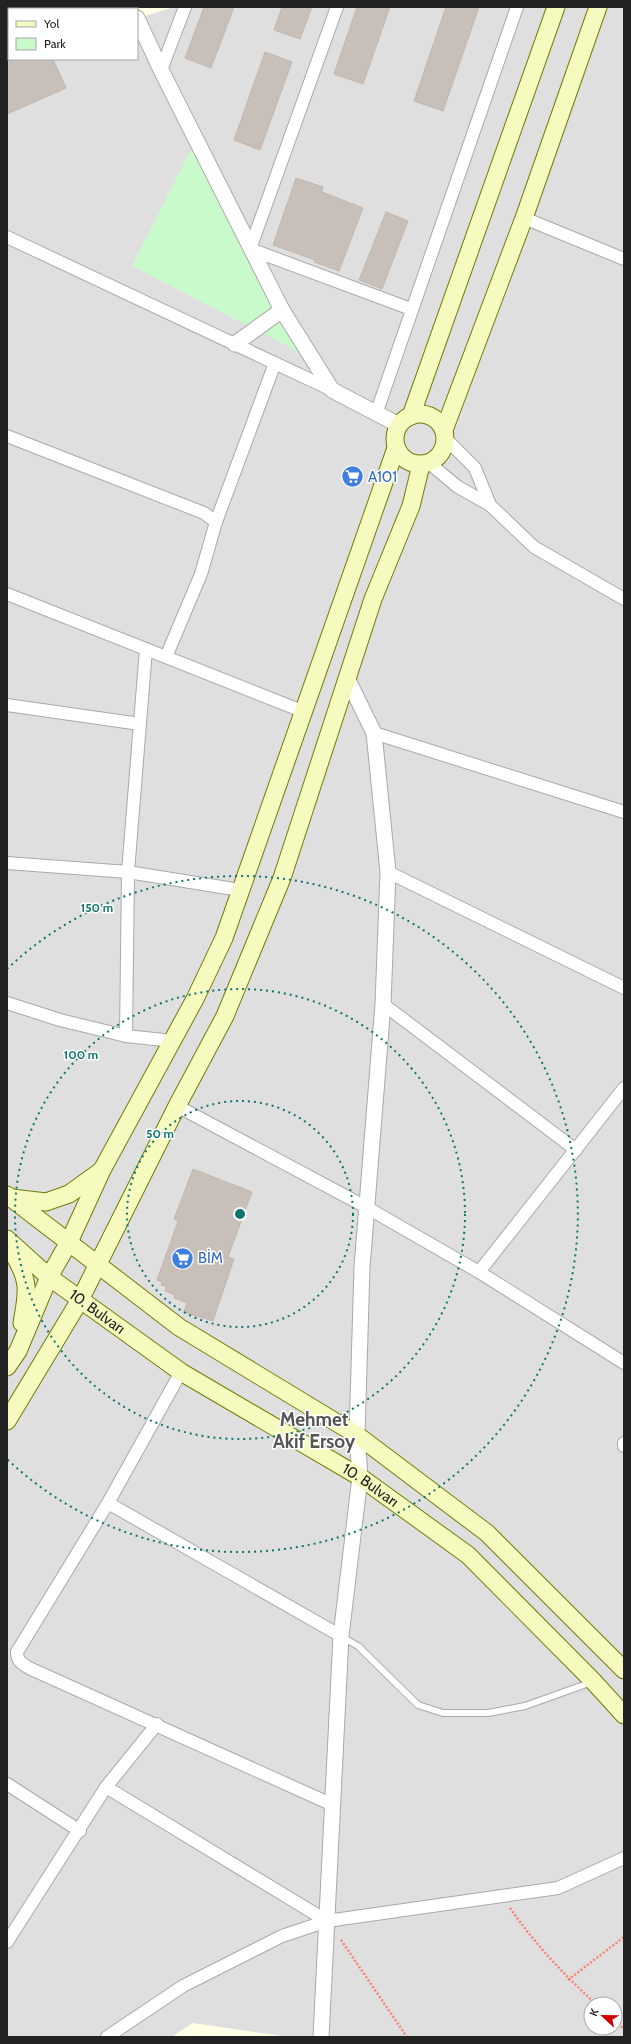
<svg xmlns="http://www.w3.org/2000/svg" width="631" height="2044" font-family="Cabin,sans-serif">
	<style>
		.residential { fill: #e0dfdf; fill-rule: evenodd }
		.education { fill: #ffffe5 }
		.park { fill: #c8facc }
		.building { fill: #c7bfb8; stroke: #c4b6ab }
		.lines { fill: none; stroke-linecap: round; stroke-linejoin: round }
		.service-casing { stroke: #a9a9a9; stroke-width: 8 }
		.minor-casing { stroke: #a9a9a9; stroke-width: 14 }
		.tertiary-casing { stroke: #a9a9a9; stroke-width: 17 }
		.secondary-casing { stroke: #707d05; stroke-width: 19 }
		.path { stroke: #fa8072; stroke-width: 2.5; stroke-dasharray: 2 2; stroke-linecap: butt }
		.service { stroke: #fff; stroke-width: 6 }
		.minor { stroke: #fff; stroke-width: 12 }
		.tertiary { stroke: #fff; stroke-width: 15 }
		.secondary { stroke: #f7fabf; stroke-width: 17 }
		.ring { fill: none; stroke: #0f766e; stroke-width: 2; stroke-dasharray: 2 4 }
		.labels { text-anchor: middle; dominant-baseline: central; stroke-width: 3; stroke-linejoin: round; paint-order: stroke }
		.shop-label { font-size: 15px; fill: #366cbe; stroke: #fff; text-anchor: start }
		.street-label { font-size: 15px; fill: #222; stroke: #fff }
		.district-label { font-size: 19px; font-weight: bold; fill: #555; stroke: #fff }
		.centre { fill: #0f766e; stroke: #fff; stroke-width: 2 }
		.ring-label { font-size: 12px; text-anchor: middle; font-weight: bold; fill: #0f766e; stroke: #fff; stroke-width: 3; stroke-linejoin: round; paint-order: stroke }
	</style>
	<rect width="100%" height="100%" fill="#f2efe9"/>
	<path class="residential" d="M7,7h617v2030h-617zM9,9h128v50h-128zM591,2004h24v24h-24z"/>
	<g class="education">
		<polygon points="138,7 174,7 142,17"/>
		<polygon points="193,2023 289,2037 171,2037"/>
	</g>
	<polygon class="park" points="191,149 305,355 132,266"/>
	<g class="building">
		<polygon points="204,7 234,7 211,68 185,58"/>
		<polygon points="282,7 312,7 300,39 274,30"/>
		<polygon points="357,7 390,7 363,84 334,74"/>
		<polygon points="446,7 479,7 443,111 414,101"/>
		<polygon points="265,52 292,62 260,150 234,140"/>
		<polygon points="7,59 53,59 66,88 7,114"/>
		<polygon points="296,178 323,187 322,192 363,208 339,271 314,262 315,260 273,245"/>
		<polygon points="386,212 408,221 382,289 359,280"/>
		<polygon points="193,1169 252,1192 228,1257 234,1259 213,1321 184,1312 187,1303 174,1298 175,1295 165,1291 167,1287 161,1285 162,1282 157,1280 178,1221 174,1219"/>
	</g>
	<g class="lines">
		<defs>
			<polyline id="service" points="342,1637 358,1646 418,1705 443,1713 488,1713 525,1706 592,1682"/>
			<g id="minor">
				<polyline points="337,7 250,249 411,309"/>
				<polyline points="161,70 185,7"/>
				<polyline points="524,218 624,259"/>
				<polyline points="7,237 332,390"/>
				<polyline points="376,414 517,7"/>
				<polyline points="7,436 204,513 216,522 201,574 166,657"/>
				<polyline points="445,438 475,468 490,505"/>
				<polyline points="429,463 458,487 490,505 534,547 624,599"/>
				<polyline points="216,522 275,363"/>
				<polyline points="7,594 302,711"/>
				<polyline points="7,705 140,724"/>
				<polyline points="374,733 624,812"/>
				<polyline points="7,863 128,872 240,890"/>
				<polyline points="388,872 624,988"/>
				<polyline points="7,1003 60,1020 126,1036 173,1041"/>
				<polyline points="383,1004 576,1150"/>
				<polyline points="126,1036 128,872 146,649"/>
				<polyline points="177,1106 366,1207 479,1272 624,1363"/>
				<polyline points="479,1272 624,1088"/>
				<path d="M181,1372l-73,131 -91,149c0,9 4,11 12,16l304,137"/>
				<polyline points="624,1443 624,1446"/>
				<polyline points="108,1503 341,1636"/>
				<polyline points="7,1784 80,1831"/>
				<polyline points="106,1787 327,1921"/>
				<polyline points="7,1942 106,1787 157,1724"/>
				<polyline points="107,2037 183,1986 282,1936 327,1921 558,1888 624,1858"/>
			</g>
			<g id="tertiary">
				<polyline points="137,18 161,70 282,310 332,390 399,425"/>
				<polyline points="235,344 282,310"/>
				<polyline points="321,2037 341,1636 360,1477 357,1435 362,1267 383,1004 388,872 374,733 347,678"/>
			</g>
			<g id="secondary">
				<circle cx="420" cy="439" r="25"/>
				<polyline points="411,416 556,7"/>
				<polyline points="444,430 524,218 598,7"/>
				<polyline points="7,1195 179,1327 357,1435 487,1533 624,1670"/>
				<polyline points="12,1198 46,1202 69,1194 101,1171"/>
				<path id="s1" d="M7,1239l42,38 132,95 179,105 108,78 125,126 31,34"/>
				<path d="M12,1252c18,28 16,39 10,71"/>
				<polyline points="7,1367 18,1351 49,1277 69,1242 102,1170 195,999 224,938 396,448"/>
				<polyline points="7,1421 80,1300 177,1106 225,1016 282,878 373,599 411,506 421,465"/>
			</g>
		</defs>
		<use href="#service" class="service-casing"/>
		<use href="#minor" class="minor-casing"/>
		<use href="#tertiary" class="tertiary-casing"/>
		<use href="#secondary" class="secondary-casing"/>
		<g class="path">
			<path d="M510,1908c25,36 54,67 86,96"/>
			<polyline points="341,1940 407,2037"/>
			<polyline points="568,1980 624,1937"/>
			<polyline points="615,2021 624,2029"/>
		</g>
		<use href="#service" class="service"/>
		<use href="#minor" class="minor"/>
		<use href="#tertiary" class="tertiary"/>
		<use href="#secondary" class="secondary"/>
	</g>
	<g class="ring">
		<circle cx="240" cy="1214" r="113"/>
		<circle cx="240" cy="1214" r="225"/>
		<path d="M7 969A338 338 0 1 1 7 1459"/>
	</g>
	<defs>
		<symbol id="supermarket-disc" viewBox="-11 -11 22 22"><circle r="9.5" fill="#3f7fe0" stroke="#fff"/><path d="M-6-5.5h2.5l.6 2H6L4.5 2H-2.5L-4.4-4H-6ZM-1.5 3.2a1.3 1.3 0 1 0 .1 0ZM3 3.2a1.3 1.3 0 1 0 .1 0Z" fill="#fff"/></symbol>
	</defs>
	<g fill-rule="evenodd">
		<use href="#supermarket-disc" x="340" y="464" width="25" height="25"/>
		<use href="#supermarket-disc" x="170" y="1246" width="25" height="25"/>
	</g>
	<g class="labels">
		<g class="shop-label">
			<text x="368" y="477">A101</text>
			<text x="198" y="1258">BİM</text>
		</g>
		<g class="street-label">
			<text stroke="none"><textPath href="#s1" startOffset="116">10. Bulvarı</textPath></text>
			<text stroke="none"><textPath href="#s1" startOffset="440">10. Bulvarı</textPath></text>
		</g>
		<g class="district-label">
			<text x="314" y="1419">Mehmet<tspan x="314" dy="22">Akif Ersoy</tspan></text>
		</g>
	</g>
	<circle cx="240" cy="1214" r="6" class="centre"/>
	<g class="ring-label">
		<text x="97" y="912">150 m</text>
		<text x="81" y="1059">100 m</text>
		<text x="160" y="1138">50 m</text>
	</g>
	<rect width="631" height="2044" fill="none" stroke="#222222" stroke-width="16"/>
	<rect x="8" y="8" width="130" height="52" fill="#ffffff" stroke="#a7a7a7"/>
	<rect x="16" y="21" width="20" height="6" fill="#f7fabf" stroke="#a7a7a7"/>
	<text x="44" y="28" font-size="12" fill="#222222">Yol</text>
	<rect x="16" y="38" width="20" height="12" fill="#c8facc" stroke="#a7a7a7"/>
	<text x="44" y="48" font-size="12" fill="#222222">Park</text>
	<g transform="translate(603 2016) rotate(292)"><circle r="19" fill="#ffffff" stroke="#a7a7a7"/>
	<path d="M0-3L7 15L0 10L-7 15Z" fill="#d40000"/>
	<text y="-6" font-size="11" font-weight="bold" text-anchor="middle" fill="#222222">K</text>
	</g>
</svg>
